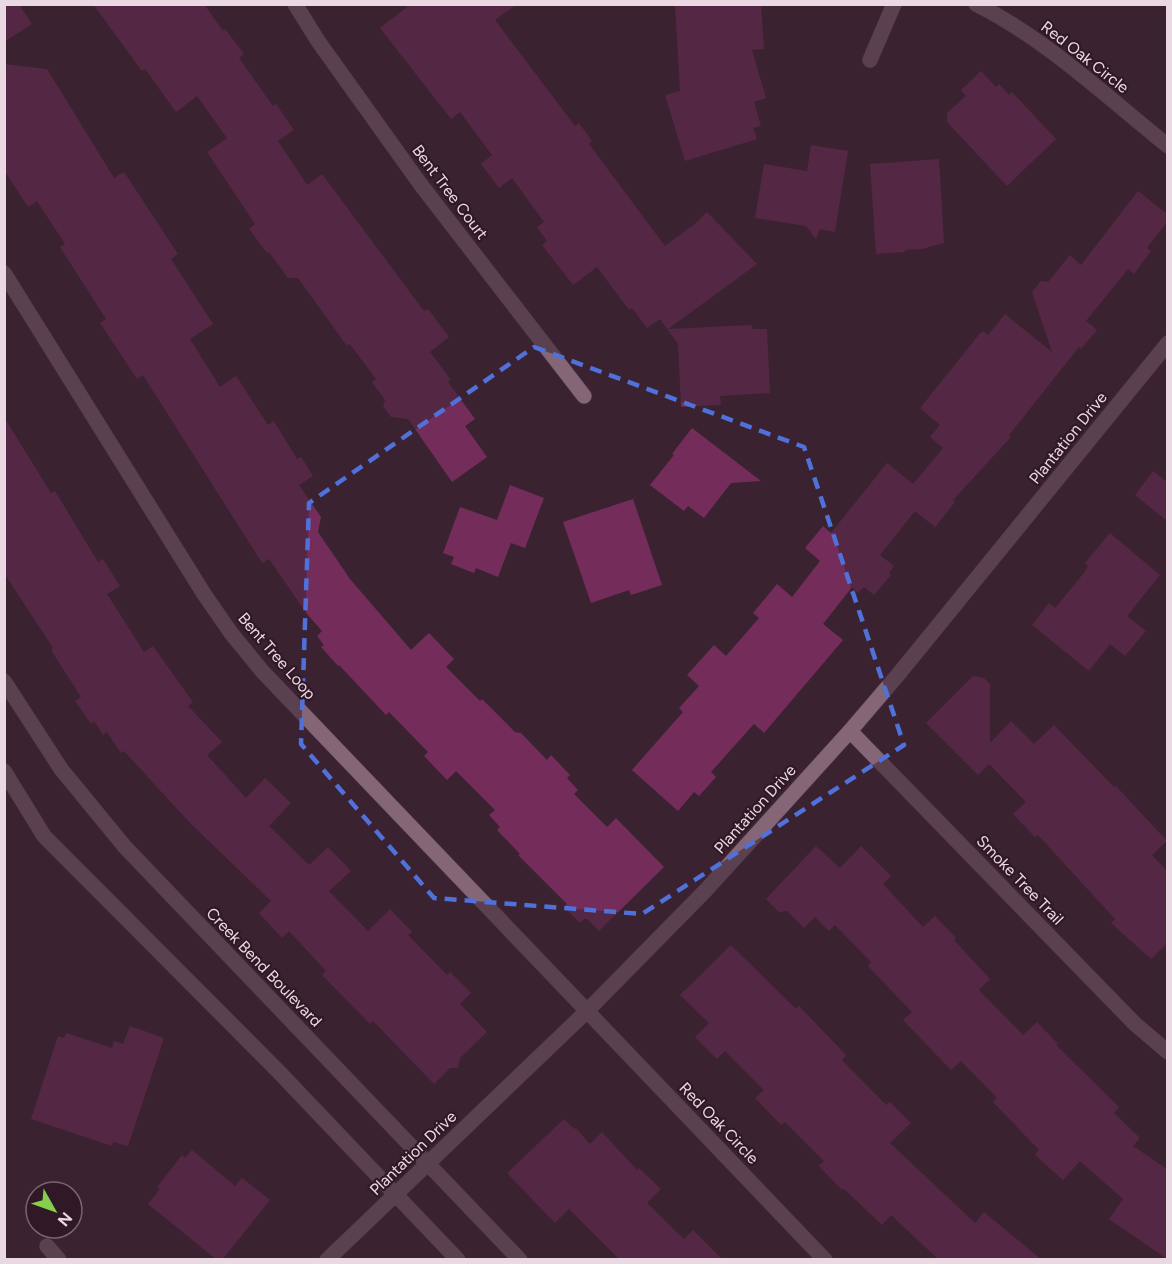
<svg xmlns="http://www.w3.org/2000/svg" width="1172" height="1264" font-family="Figtree,sans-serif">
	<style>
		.building { fill: #742d5b }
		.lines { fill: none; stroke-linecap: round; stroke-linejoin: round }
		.minor-casing { stroke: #55414d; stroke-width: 16 }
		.minor { stroke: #846677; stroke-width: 15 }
		.marked { fill: none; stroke: #5071da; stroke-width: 4.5; stroke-dasharray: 12 8; stroke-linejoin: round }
		.labels { text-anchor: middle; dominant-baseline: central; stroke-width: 4.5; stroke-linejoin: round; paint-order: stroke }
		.street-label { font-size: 16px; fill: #ead9e2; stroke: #301827 }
	</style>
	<rect width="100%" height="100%" fill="#3b2231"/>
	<g class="building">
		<polygon points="4,4 19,4 32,24 4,42"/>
		<polygon points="93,4 204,4 223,31 225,29 244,54 239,58 273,106 276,104 294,130 278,141 307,185 322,174 424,311 428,309 449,337 430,352 451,380 448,382 475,419 465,426 487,457 452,482 408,419 391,417 383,406 385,400 372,382 376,379 350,344 347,346 298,278 288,278 269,252 267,253 249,229 255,224 207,152 227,138 197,96 176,112 145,69 142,71"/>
		<polygon points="411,4 517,4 495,20 575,126 579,123 592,141 589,144 665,246 696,223 707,212 757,264 668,329 752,325 752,329 767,329 770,393 720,396 721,405 681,407 678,344 660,319 647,328 632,308 629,310 597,267 573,285 542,245 547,241 537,227 544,222 512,178 499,188 481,164 492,155 460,112 451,119 380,28"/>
		<polygon points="675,4 761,4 764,49 752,50 766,98 754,102 761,126 753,128 757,139 685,161 665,95 680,91"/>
		<polygon points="4,64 47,69 114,178 124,172 178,254 171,259 213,324 190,339 220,387 236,376 268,425 274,421 297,459 301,457 313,476 299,485 321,517 318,532 350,579 411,650 429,633 454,659 446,667 480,701 482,699 515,732 521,733 547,760 551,755 570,775 567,778 578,790 574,794 607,827 616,818 664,867 599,931 586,918 580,923 564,907 567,904 518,855 520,854 497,830 500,827 489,815 495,810 456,771 447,780 424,756 428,752 389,712 386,715 339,665 338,666 321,647 324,645 317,636 322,631 307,614 269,559 262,563 143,375 137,379 100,323 106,319 60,247 65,244 37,201 28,207 4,170"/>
		<polygon points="981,71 996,87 999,84 1009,95 1012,92 1056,139 1007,186 947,122 947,113 966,96 961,90"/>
		<polygon points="811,145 848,151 835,232 820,229 816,239 806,226 755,218 764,164 807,171"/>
		<polygon points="939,159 944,243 922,249 905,250 905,252 876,254 870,164"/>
		<polygon points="1138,191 1167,214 1167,222 1147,248 1151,251 1134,274 1128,269 1086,321 1097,330 1081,349 1079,347 1009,435 1011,437 953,500 955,502 935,527 915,511 880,555 894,566 889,573 891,575 874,595 864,587 858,593 852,587 823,624 843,640 764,733 754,724 711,772 716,777 699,796 694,792 678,811 632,770 683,712 679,708 699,686 687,675 714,645 726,656 759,618 753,613 777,584 792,597 820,561 805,548 823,526 831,533 887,463 913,484 943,448 930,437 940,425 920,408 982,331 988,335 1005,314 1052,352 1032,292 1041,281 1048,282 1070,255 1081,265"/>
		<polygon points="4,417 51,493 55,491 98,562 103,559 120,586 107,594 144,652 153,646 193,702 188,706 222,742 207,755 246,798 265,778 291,803 269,826 309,865 328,847 351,871 329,891 368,931 390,909 412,932 408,935 447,975 450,972 471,993 460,1004 487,1032 460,1058 458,1068 450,1068 434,1084 373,1021 370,1024 322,975 326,971 289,931 282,938 259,913 271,901 189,822 124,751 121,753 107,732 103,735 94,721 91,724 75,701 81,697 51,650 53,648 4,573"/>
		<polygon points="692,428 761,481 731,483 704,518 688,506 684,511 650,485 674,455 672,454"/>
		<polygon points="1153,471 1167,482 1167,521 1135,495"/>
		<polygon points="510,485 544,498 525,548 511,543 498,577 476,568 474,573 451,564 454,557 443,553 460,507 497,520"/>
		<polygon points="633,499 662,585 631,595 629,590 591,603 563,522"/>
		<polygon points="1110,533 1160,575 1127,616 1146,631 1125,656 1110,644 1089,671 1032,625 1049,603 1055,608 1084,573 1088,566 1085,563"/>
		<polygon points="973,676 984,678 990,684 990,743 1011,721 1034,744 1054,725 1114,787 1116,786 1167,841 1152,855 1167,871 1167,943 1151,959 1111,923 1115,919 1038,835 1035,837 1013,814 1026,802 989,764 978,775 926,723"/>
		<polygon points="816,846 840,868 861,846 891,876 883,884 923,927 935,916 956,938 954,940 990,979 979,990 1023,1035 1037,1022 1058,1044 1056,1045 1119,1107 1114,1113 1140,1138 1133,1146 1167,1169 1167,1259 1109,1219 1123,1199 1080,1161 1063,1180 1035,1155 1039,1150 993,1102 997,1098 961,1061 951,1070 903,1020 912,1012 868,966 871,962 835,925 829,931 815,917 804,928 787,911 779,912 766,899"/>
		<polygon points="731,945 796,1009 799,1006 846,1055 842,1060 886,1105 890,1102 911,1123 890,1143 975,1223 984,1212 1042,1260 939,1260 891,1215 882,1225 844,1189 842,1190 819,1166 824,1161 785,1122 781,1125 755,1098 764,1090 725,1051 717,1059 695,1037 709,1023 680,995"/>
		<polygon points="130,1026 164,1038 128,1146 113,1142 112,1146 31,1119 58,1036 64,1038 66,1033 112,1048 114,1041 123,1044"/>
		<polygon points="564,1119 574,1129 576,1128 590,1144 602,1132 637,1170 639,1168 661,1189 647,1203 684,1239 693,1230 723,1260 620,1260 569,1209 555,1223 507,1173"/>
		<polygon points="192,1150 235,1186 242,1178 270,1200 222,1260 217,1260 148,1204 160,1189 157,1187 182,1155 185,1158"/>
	</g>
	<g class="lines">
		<defs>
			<g id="minor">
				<polyline points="295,4 318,41 421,185 584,396"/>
				<path d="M976,4c70,35 131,93 192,142"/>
				<polyline points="870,60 894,4"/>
				<polyline points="4,273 204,594 231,633 262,671 825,1260"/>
				<polyline points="4,681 61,769 125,847 520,1260"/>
				<polyline points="850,731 1135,1024 1168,1052"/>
				<polyline points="4,771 44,836 278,1071 458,1260"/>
				<polyline points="47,1246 59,1260"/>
				<polyline points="327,1260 587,1011 706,890 850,731 897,676 1168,343"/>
			</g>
		</defs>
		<use href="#minor" class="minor-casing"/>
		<use href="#minor" class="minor"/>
	</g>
	<path d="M0 0H1172V1264H0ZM534,347l270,100 100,298 -262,169 -208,-16 -133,-154 8,-241z" fill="#3b2231" fill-opacity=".55" fill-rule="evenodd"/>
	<path class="marked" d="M534,347l270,100 100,298 -262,169 -208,-16 -133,-154 8,-241z"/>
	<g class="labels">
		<g class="street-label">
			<text transform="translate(1085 57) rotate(38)">Red Oak Circle</text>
			<text transform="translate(450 192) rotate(53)">Bent Tree Court</text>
			<text transform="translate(1068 438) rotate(-51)">Plantation Drive</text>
			<text transform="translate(277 656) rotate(49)">Bent Tree Loop</text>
			<text transform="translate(755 809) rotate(-48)">Plantation Drive</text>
			<text transform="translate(1020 880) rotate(46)">Smoke Tree Trail</text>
			<text transform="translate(264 967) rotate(46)">Creek Bend Boulevard</text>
			<text transform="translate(719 1123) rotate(46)">Red Oak Circle</text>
			<text transform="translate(413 1153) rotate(-44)">Plantation Drive</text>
		</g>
	</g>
	<rect width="1172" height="1264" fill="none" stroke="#ead9e2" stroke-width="12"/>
	<g transform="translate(54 1210) rotate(130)"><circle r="28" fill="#301827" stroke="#7a6572" stroke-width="1.5"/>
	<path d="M0-4.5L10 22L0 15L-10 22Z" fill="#85cf4d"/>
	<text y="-9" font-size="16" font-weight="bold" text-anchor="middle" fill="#ead9e2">N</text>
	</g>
</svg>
